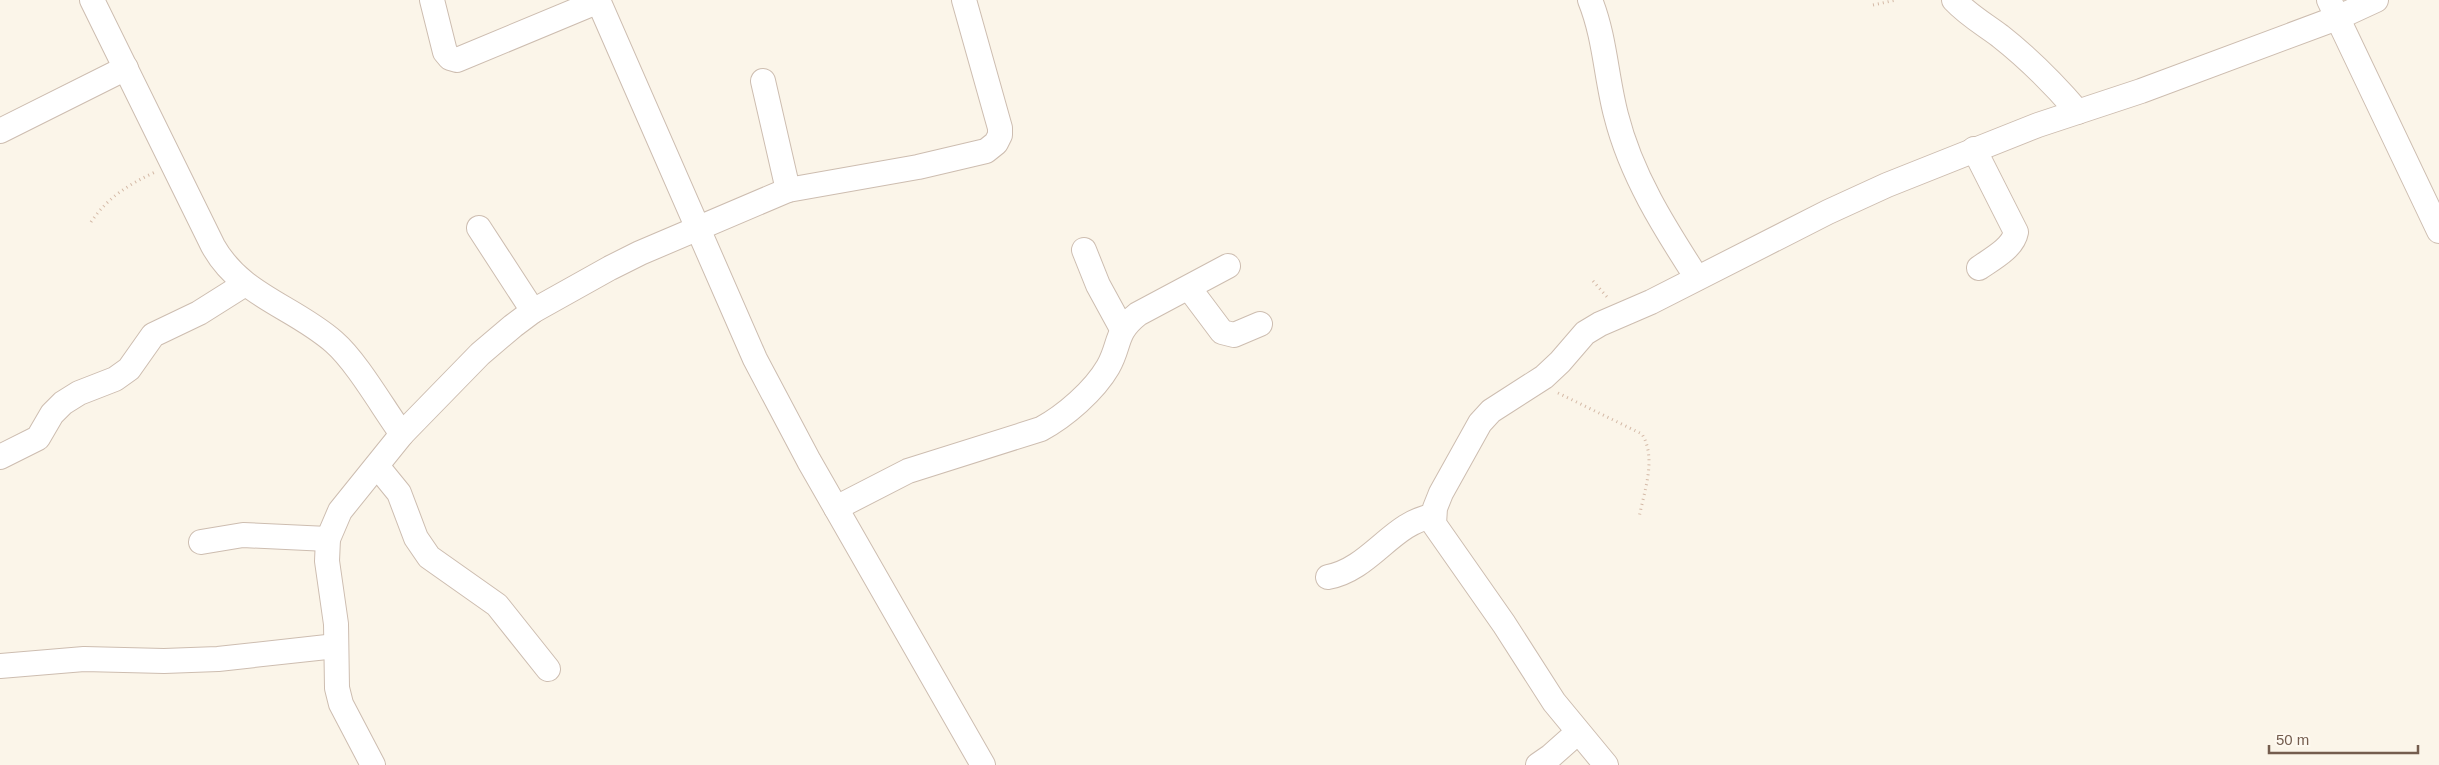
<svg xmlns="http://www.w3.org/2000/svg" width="2439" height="765" font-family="Helvetica,sans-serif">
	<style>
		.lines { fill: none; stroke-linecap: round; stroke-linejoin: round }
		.minor-casing { stroke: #cdbdb0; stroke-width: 26 }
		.path { stroke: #d4b9a6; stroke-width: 3; stroke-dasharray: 1 4; stroke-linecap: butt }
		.minor { stroke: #fff; stroke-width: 24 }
	</style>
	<rect width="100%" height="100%" fill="#fbf5e9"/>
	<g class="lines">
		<defs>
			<g id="minor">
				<path d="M92,0l121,246c28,50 80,60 121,96 23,20 49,66 68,92l-62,77 -12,28 -1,22 9,63 1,64 4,16 32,61"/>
				<polyline points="432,0 445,52 450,58 457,60 599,1"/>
				<polyline points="598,0 755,359 809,461 983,765"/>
				<path d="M1590,0c15,37 16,77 26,115 15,60 48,112 81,163"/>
				<path d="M1954,0c14,15 30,24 46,36 28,22 54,48 78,76"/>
				<polyline points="2329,0 2439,231"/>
				<polyline points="763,81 788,190"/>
				<polyline points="0,131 126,68"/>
				<path d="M1974,149l42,83c-3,16 -24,27 -37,36"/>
				<polyline points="479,228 533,311"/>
				<polyline points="1084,250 1098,285 1122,329"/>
				<polyline points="1189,288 1222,332 1234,335 1260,324"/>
				<polyline points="402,434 480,354 513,326 533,311 610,268 640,253 788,190 918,167 986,151 996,143 1000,135 1000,128 964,0"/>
				<polyline points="0,457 38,438 52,414 63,403 79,393 115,379 129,369 153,335 199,313 245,284"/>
				<polyline points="377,466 399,493 416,538 429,557 497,605 548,669"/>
				<path d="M836,508l72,-37 133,-42c24,-13 53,-38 67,-62 13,-23 6,-34 30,-53l90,-48"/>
				<polyline points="201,542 243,535 328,539"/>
				<path d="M1328,577c43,-8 65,-56 106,-61"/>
				<polyline points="0,666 84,659 164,661 218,659 336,646"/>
				<polyline points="1538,765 1551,756 1578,732"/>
				<polyline points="1606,765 1554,702 1504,624 1434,524 1435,508 1441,493 1480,423 1491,411 1544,377 1560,362 1585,333 1600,324 1651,302 1828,212 1887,185 2038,125 2141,91 2337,18 2376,0"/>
			</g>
		</defs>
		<use href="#minor" class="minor-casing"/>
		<g class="path">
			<polyline points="1873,5 1896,0"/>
			<path d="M91,222c17,-25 37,-37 64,-50"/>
			<polyline points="1593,281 1607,297"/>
			<path d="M1558,393l84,41c15,25 2,57 -3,84"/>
		</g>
		<use href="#minor" class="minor"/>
	</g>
	<path d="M2269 745v8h149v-8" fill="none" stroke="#745d4e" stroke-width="2.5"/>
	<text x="2276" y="745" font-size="15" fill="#745d4e" stroke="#fef9f0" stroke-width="4" paint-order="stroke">50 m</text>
</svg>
